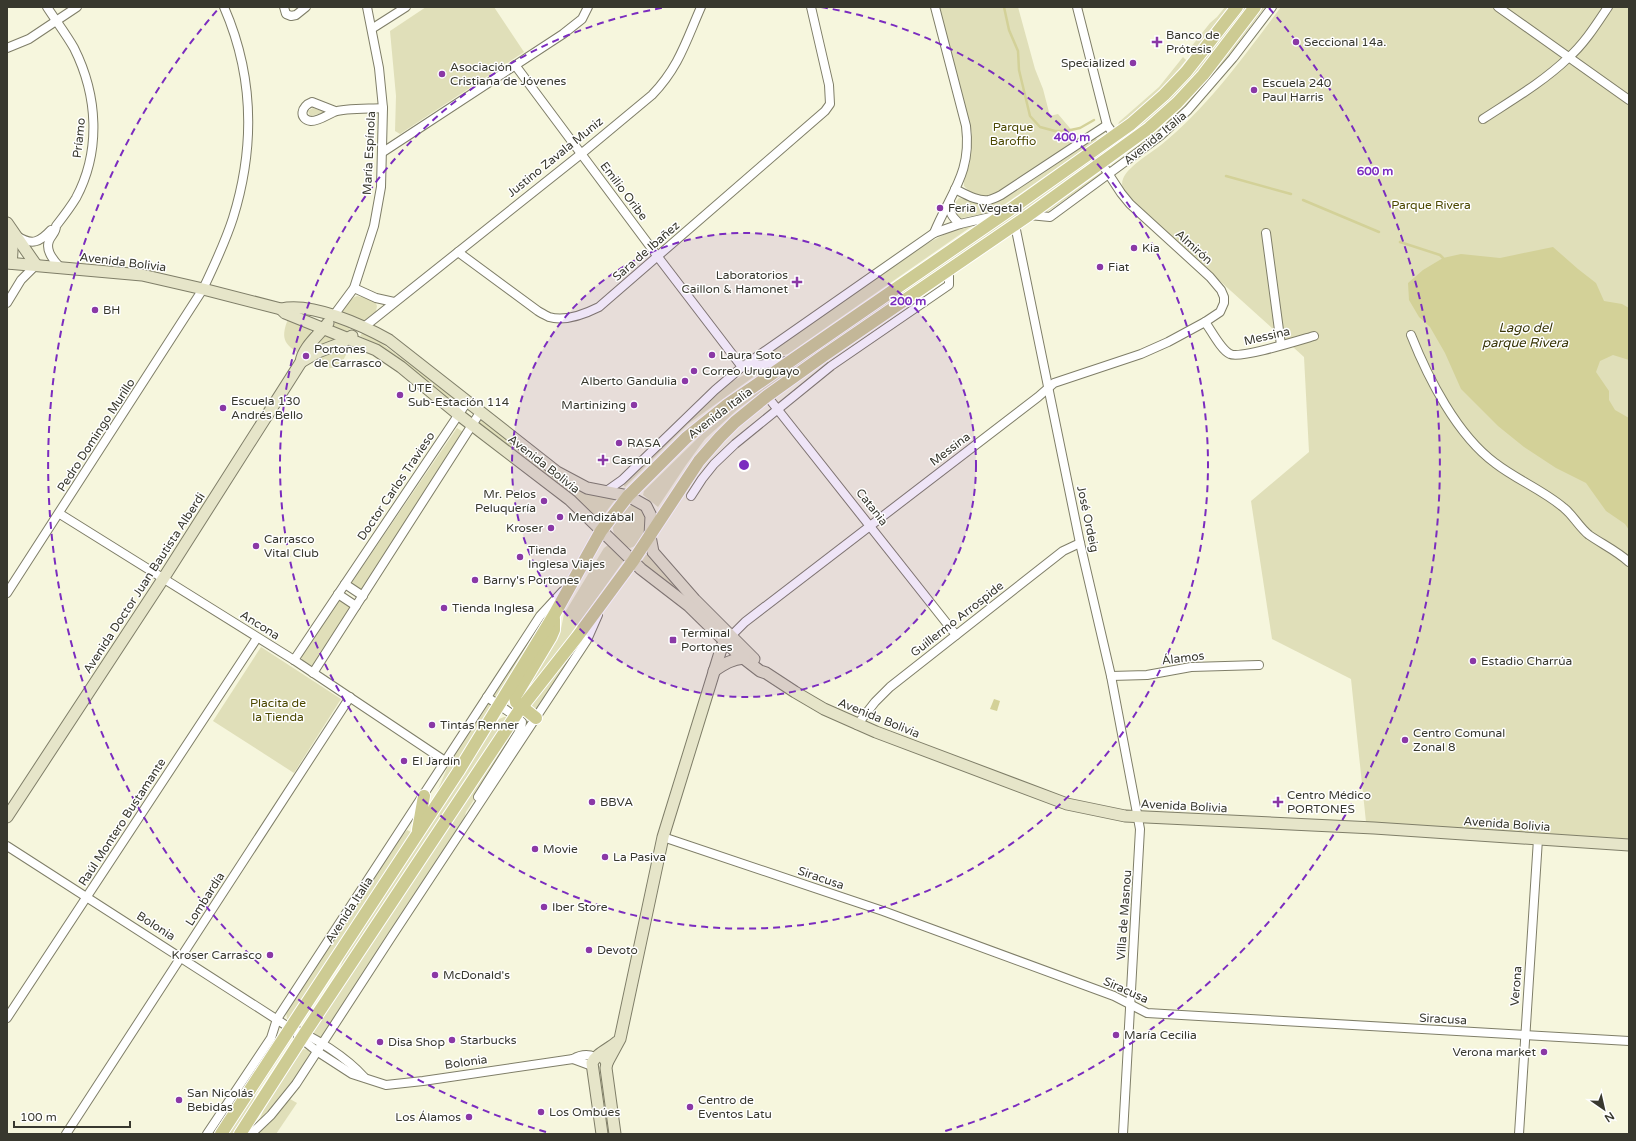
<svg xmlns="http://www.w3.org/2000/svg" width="1636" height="1141" font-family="'Varela Round',sans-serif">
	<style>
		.green { fill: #e0dfb9 }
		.water { fill: #d3d198 }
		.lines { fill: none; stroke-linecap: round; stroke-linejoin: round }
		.stream { stroke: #d3d198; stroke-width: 2.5 }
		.street-casing { stroke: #7f7e68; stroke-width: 10 }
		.secondary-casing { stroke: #7f7e68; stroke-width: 13 }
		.primary-casing { stroke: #fff; stroke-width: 14 }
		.street { stroke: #fff; stroke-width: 8 }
		.secondary { stroke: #e6e5c9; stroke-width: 11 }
		.primary { stroke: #cdcb93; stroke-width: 12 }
		.ring { fill: none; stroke: #7b2cbf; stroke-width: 2; stroke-dasharray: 7 5 }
		.poi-dot { fill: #8a38a6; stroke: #fff; stroke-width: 1.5 }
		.labels { text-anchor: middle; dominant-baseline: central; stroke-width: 3; stroke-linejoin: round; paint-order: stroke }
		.poi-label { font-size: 12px; fill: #38382e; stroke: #fff; text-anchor: start }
		.park-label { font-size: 12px; fill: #4c4800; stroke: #fff }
		.street-label { font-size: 12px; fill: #38382e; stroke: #fff }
		.water-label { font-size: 13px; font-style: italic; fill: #383507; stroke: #fff }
		.centre { fill: #7b2cbf; stroke: #fff; stroke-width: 2 }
		.ring-label { font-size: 12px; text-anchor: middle; font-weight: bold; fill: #7b2cbf; stroke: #fff; stroke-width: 3; stroke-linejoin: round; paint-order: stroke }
	</style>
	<rect width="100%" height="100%" fill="#f6f6dd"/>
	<g class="green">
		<polygon points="426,7 494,7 524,52 400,134 395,131 396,96 390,31"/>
		<polygon points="938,7 1018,7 1035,69 1043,89 1050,116 1058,114 1080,140 991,196 983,196 970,192 964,186 964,181 970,162 972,133"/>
		<polygon points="1225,7 1228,7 1192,53 1187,52 1210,23 1217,17"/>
		<path d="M1244,7h4c-24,31 -47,63 -74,91 -18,18 -37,33 -57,48l-4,-2c20,-14 39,-29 57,-47 28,-27 51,-59 74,-90z"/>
		<path d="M1263,7h2l-29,39 -4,10 -48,51 -20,19 -15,14 -37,27v-2c18,-13 36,-26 53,-41 37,-35 67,-77 98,-117z"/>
		<path d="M1281,7h348v832l-263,-17 -15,-143 -79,-40 -21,-138 58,-49 -5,-95 -176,-159c-3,-5 -8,-12 -5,-19 4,-12 28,-26 38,-34 48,-39 83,-89 120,-138z"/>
		<path d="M1183,57l3,3c-19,24 -42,46 -67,65h-1l1,-3 40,-35z"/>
		<polygon points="313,108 325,112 311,116 309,114 308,111"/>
		<polygon points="1096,138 1097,140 995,211 962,218 958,218 953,213 953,205 959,198 992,203 1001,200"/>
		<polygon points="1112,145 1116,147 813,355 738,409 705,439 686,465 658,507 643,495 644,491 701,435 754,393"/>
		<polygon points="1103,171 1103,173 1047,212 1045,211"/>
		<polygon points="975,224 788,354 757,361 928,243 949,232"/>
		<path d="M357,296l17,4 3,6 -1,5 -12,10 -22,-8c1,-6 9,-15 15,-17z"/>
		<path d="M288,319c8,3 23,5 24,16l-12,19c-17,-10 -19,-17 -12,-35z"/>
		<polygon points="338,321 348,325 350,330 349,332 333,327 333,324"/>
		<polygon points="363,332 381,343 461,402 459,408 406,364 378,345 360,336"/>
		<polygon points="325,334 339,339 315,348 313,347"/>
		<path d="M351,344c-11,25 -14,30 -40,17l22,-11z"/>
		<polygon points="763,370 688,424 625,487 623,484 729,383 744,375"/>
		<polygon points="482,419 558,476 615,498 615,500 599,521 567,490 480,424 480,421"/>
		<polygon points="457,428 463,432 362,591 352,585 352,582"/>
		<path d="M634,504l5,1 9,12c-2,11 -5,28 -18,31 -8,-3 -18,-12 -17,-21l16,-21z"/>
		<polygon points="608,545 624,560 559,651 520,699 561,629 564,614 604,548"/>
		<polygon points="646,555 649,555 694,604 642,564 641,562"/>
		<polygon points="340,600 352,608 314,667 302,660 301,656 338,602"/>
		<polygon points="538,626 540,626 496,700 492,697"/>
		<polygon points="583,639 537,711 527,704"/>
		<polygon points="261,647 341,699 294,773 213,721"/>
		<polygon points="488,703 491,703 492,706 434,799 451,759"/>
		<polygon points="504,717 508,717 310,1016 339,971 345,954 499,719"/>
		<polygon points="517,721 521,727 466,812 463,823 322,1039 313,1035 312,1032"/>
		<polygon points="407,830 411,832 412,834 290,1020 287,1019 286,1011 394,846"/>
		<polygon points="290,1038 292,1038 256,1094 251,1108 236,1134 228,1134"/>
		<polygon points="303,1049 308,1050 311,1054 282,1100 259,1121 265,1106"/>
		<polygon points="599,1076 602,1076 610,1134 608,1134"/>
		<polygon points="290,1099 297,1103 276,1134 257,1134"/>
	</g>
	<g class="water">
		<polygon points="1553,247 1578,269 1596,283 1604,301 1622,304 1629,308 1629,360 1613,355 1600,361 1596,372 1609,391 1609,400 1615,410 1629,418 1629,530 1625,524 1606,511 1586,483 1556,468 1524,447 1498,426 1461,389 1445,353 1430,327 1419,317 1409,300 1408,283 1423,270 1443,258 1461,254 1500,258"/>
		<polygon points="994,699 1000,701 997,711 990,709"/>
	</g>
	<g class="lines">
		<g class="stream">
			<polyline points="1004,7 1009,30 1018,51 1019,70 1030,116 1040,127 1055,131 1066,131 1080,128 1094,120"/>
			<polyline points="1226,176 1291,194"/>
			<polyline points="1303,200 1379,232"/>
			<polyline points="1400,242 1440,255 1443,258"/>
		</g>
		<defs>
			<g id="street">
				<path d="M47,7c9,14 19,27 27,41 24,48 27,103 2,150 -6,10 -13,19 -20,28 0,7 -5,9 -7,15 -4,10 5,20 11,26"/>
				<polyline points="284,7 286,14 291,16 296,15 306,7"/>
				<polyline points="1077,7 1107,125 1115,136"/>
				<polyline points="1498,7 1629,100"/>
				<polyline points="373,28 406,7"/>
				<polyline points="7,48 29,39 77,7"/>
				<polyline points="515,65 658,257 742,367 788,361"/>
				<path d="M335,111l-23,-9c-11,4 -14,17 -1,19 8,0 16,-6 23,-9 11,-4 36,-3 49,-4"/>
				<path d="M1483,119c29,-19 60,-37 85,-61 16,-14 28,-33 40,-51"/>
				<polyline points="383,152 563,34 582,19 588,7"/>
				<path d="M955,189c10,5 23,13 34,11 4,-1 8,-3 12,-5l106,-70"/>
				<path d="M950,202c-2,10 3,16 10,22"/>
				<polyline points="1029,215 1050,217 1160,136 1188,110 1233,58 1272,7"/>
				<polyline points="1015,225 1080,543 1111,676 1140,829 1123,1134"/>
				<path d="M934,233c17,-41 38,-60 32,-107l-31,-119"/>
				<polyline points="1266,233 1281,345"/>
				<path d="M17,236c15,10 23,6 34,-6"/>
				<path d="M458,252l80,59c3,2 7,4 11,6 16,5 36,-3 50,-10l226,-196 5,-7 -1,-19 -18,-78"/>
				<polyline points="354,288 376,298 394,302"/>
				<polyline points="7,303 21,280 36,265"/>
				<polyline points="334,315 354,288 374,226 381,187 383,108 379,68 367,7"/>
				<path d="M1205,322c6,8 16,28 25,32 10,5 70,-14 84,-18"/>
				<path d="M364,327l217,-173 71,-59c27,-28 34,-54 49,-88"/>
				<path d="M1411,335c17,43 46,100 84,128 22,17 48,27 69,45 9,7 15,19 25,27 13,9 28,16 40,27"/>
				<polyline points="767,396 956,635"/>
				<polyline points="605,492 622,480 715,390 742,367 934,233 960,224 999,215"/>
				<polyline points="691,496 702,479 714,464 735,444 831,366 949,285 949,270"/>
				<polyline points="60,514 294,660 445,761"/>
				<polyline points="345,584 363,596"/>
				<path d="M7,593l196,-304c11,-23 22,-46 30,-71 22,-71 21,-142 -9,-211"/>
				<polyline points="338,594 356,606"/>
				<polyline points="732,635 745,622 1038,397 1054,383 1141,354 1168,342 1205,322 1220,312 1224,303 1224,297 1221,290 1210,277 1130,204 1121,193 1102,164"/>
				<polyline points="294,660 467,402"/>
				<polyline points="313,673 481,411"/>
				<polyline points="1111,676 1147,675 1191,667 1259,665"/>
				<polyline points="857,725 875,702 890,687 1063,551 1080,543"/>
				<polyline points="478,797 521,729 522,722 518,718 487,697"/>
				<polyline points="663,837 883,911 1114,996 1147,1013 1629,1041"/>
				<path d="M7,846l283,182c24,8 57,30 74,49"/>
				<polyline points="7,1018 257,638"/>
				<path d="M298,1036l20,16 34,22 34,11 37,-4 150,-22c7,-4 15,-5 22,-2"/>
				<polyline points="573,1059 592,1066"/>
				<polyline points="66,1134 350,697"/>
				<polyline points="207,1134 271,1038 277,1019 540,616 563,591"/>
				<polyline points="251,1134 271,1115 296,1084 392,936 587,640 598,615"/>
				<polyline points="1519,1134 1538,839"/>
			</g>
			<g id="secondary">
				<polyline points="7,223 36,265"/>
				<path d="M7,233c7,9 5,20 4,30"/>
				<path d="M7,263l135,12 61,14 78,20c31,-7 81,16 108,31l168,132 30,16 41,8 18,10 5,10 -1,20 3,16 42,48 59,59"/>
				<polyline points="281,309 285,313 376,350 401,367 459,415 570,500 641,569 689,606 738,654 760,671 766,673 795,692 824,709 876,732 1067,804 1125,816 1374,828 1629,845"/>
				<polyline points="301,362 318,352 339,344 352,336"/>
				<path d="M714,671c10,-7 18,-12 30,-13"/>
				<path d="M7,817l156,-238 138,-217c2,-15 18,-27 27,-39"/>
				<polyline points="604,1058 607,1063 606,1068 615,1134"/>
				<polyline points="607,1063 620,1039 663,837 722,646 729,638"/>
				<path d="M602,1134l-10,-71c4,-9 17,-14 25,-21"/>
			</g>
			<g id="primary">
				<polyline points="536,718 516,702 515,697 551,637 554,630 554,619"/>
				<polyline points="418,830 424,796"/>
				<polyline points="221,1134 458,772 554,615 601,531 628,496 686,438 727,405 1004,214 1131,124 1164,95 1186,72 1237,7"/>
				<polyline points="240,1134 305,1033 518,712 577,637 633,561 699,461 720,437 735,422 767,396 823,356 1029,215 1149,128 1177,103 1203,75 1255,7"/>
			</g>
		</defs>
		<use href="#street" class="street-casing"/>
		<use href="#secondary" class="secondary-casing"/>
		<use href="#primary" class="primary-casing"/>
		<use href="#street" class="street"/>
		<use href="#secondary" class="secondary"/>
		<use href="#primary" class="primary"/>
	</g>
	<circle cx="744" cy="465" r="232" fill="#7b2cbf" fill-opacity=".12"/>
	<g class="ring">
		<circle cx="744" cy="465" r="232"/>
		<path d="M821 7A464 464 0 1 1 667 7"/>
		<path d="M546 1132A696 696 0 0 1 219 8M1269 8A696 696 0 0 1 942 1132"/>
	</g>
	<g class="poi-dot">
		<path d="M1155 36h4v4h4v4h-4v4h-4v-4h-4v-4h4z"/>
		<circle cx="1296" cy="42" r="4"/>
		<circle cx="1133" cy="63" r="4"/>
		<circle cx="442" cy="74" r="4"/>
		<circle cx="1254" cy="90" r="4"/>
		<circle cx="940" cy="208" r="4"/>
		<circle cx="1134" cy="248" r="4"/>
		<circle cx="1100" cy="267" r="4"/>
		<path d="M795 276h4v4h4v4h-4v4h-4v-4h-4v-4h4z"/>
		<circle cx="95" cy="310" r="4"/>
		<circle cx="712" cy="355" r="4"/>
		<circle cx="306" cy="356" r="4"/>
		<circle cx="694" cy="371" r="4"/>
		<circle cx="685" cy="381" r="4"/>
		<circle cx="400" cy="395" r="4"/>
		<circle cx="634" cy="405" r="4"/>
		<circle cx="223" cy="408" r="4"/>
		<circle cx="619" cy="443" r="4"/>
		<path d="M601 454h4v4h4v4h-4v4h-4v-4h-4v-4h4z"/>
		<circle cx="544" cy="501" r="4"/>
		<circle cx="560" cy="517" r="4"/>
		<circle cx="551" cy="528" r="4"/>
		<circle cx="256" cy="546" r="4"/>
		<circle cx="520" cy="557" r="4"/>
		<circle cx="475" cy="580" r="4"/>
		<circle cx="444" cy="608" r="4"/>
		<rect x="669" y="636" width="8" height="8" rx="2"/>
		<circle cx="1473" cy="661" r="4"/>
		<circle cx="432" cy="725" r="4"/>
		<circle cx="1405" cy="740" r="4"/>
		<circle cx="404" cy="761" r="4"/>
		<circle cx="592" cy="802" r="4"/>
		<path d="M1276 796h4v4h4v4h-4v4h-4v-4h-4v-4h4z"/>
		<circle cx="535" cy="849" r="4"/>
		<circle cx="605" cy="857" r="4"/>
		<circle cx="544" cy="907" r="4"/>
		<circle cx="589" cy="950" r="4"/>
		<circle cx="270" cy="955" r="4"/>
		<circle cx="435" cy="975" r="4"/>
		<circle cx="1116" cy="1035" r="4"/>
		<circle cx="452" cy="1040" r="4"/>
		<circle cx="380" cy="1042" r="4"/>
		<circle cx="1544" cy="1052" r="4"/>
		<circle cx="179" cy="1100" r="4"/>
		<circle cx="690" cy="1107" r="4"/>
		<circle cx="541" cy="1112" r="4"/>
		<circle cx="469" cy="1117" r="4"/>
	</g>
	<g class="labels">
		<g class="poi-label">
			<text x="1166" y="35">Banco de<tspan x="1166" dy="14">Prótesis</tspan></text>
			<text x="1304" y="42">Seccional 14a.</text>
			<text x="1125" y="63" text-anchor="end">Specialized</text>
			<text x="450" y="67">Asociación<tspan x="450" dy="14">Cristiana de Jóvenes</tspan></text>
			<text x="1262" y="83">Escuela 240<tspan x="1262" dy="14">Paul Harris</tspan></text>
			<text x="948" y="208">Feria Vegetal</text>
			<text x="1142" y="248">Kia</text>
			<text x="1108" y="267">Fiat</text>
			<text x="788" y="275" text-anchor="end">Laboratorios<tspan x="788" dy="14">Caillon &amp; Hamonet</tspan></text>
			<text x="103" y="310">BH</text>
			<text x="314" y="349">Portones<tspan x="314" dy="14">de Carrasco</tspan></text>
			<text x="720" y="355">Laura Soto</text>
			<text x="702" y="371">Correo Uruguayo</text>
			<text x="677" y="381" text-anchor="end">Alberto Gandulia</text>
			<text x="408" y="388">UTE<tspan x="408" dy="14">Sub-Estación 114</tspan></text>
			<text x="231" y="401">Escuela 130<tspan x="231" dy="14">Andrés Bello</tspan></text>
			<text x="626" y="405" text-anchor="end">Martinizing</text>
			<text x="627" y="443">RASA</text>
			<text x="612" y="460">Casmu</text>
			<text x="536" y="494" text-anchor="end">Mr. Pelos<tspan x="536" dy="14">Peluquería</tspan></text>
			<text x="568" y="517">Mendizábal</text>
			<text x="543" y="528" text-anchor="end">Kroser</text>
			<text x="264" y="539">Carrasco<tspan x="264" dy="14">Vital Club</tspan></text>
			<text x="528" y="550">Tienda<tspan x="528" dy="14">Inglesa Viajes</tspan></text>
			<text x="483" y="580">Barny's Portones</text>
			<text x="452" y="608">Tienda Inglesa</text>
			<text x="681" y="633">Terminal<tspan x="681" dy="14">Portones</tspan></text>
			<text x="1481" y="661">Estadio Charrúa</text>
			<text x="440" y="725">Tintas Renner</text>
			<text x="1413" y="733">Centro Comunal<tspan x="1413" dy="14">Zonal 8</tspan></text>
			<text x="412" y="761">El Jardín</text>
			<text x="1287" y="795">Centro Médico<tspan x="1287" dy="14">PORTONES</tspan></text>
			<text x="600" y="802">BBVA</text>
			<text x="543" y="849">Movie</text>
			<text x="613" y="857">La Pasiva</text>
			<text x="552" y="907">Iber Store</text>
			<text x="597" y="950">Devoto</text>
			<text x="262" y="955" text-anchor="end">Kroser Carrasco</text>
			<text x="443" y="975">McDonald's</text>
			<text x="1124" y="1035">María Cecilia</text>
			<text x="460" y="1040">Starbucks</text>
			<text x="388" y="1042">Disa Shop</text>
			<text x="1536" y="1052" text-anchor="end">Verona market</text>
			<text x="187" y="1093">San Nicolás<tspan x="187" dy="14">Bebidas</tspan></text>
			<text x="698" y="1100">Centro de<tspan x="698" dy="14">Eventos Latu</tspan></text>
			<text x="549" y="1112">Los Ombúes</text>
			<text x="461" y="1117" text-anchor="end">Los Álamos</text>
		</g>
		<g class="park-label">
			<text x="1013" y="127">Parque<tspan x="1013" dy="14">Baroffio</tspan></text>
			<text x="1431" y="205">Parque Rivera</text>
			<text x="278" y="703">Placita de<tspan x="278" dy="14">la Tienda</tspan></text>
		</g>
		<g class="street-label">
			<text transform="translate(79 138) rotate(-84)">Príamo</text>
			<text transform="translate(1155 138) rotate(-39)">Avenida Italia</text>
			<text transform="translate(369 153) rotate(-87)">María Espínola</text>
			<text transform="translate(555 157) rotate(-39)">Justino Zavala Muniz</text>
			<text transform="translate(624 191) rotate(53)">Emilio Oribe</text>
			<text transform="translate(1194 247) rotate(42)">Almirón</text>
			<text transform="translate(646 251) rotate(-41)">Sara de Ibañez</text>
			<text transform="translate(123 262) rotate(7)">Avenida Bolivia</text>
			<text transform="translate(1267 336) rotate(-13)">Messina</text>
			<text transform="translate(720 413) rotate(-37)">Avenida Italia</text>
			<text transform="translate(96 435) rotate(-57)">Pedro Domingo Murillo</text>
			<text transform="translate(950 449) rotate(-37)">Messina</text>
			<text transform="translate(544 464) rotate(38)">Avenida Bolivia</text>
			<text transform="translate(396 486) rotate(-56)">Doctor Carlos Travieso</text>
			<text transform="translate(872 507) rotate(52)">Catania</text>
			<text transform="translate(1088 519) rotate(78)">José Ordeig</text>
			<text transform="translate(144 583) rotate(-57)">Avenida Doctor Juan Bautista Alberdi</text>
			<text transform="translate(957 619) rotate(-38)">Guillermo Arrospide</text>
			<text transform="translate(260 625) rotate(32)">Ancona</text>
			<text transform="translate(1183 658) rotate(-7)">Álamos</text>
			<text transform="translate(879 718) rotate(22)">Avenida Bolivia</text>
			<text transform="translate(1184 806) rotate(3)">Avenida Bolivia</text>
			<text transform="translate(122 822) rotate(-57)">Raúl Montero Bustamante</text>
			<text transform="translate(1507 824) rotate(4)">Avenida Bolivia</text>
			<text transform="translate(821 878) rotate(19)">Siracusa</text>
			<text transform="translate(205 899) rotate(-57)">Lombardía</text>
			<text transform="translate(349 910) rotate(-57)">Avenida Italia</text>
			<text transform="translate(1124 915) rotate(-86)">Villa de Masnou</text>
			<text transform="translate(156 926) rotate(33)">Bolonia</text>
			<text transform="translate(1516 986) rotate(-86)">Verona</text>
			<text transform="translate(1126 990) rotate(24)">Siracusa</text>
			<text transform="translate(1443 1019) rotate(3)">Siracusa</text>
			<text transform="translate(466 1062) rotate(-8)">Bolonia</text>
		</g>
		<g class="water-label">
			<text x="1525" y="328">Lago del<tspan x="1525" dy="15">parque Rivera</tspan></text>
		</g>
	</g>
	<circle cx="744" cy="465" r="6" class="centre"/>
	<g class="ring-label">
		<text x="1072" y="141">400 m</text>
		<text x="1375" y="175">600 m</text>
		<text x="908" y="305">200 m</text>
	</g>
	<rect width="1636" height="1141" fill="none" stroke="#38382e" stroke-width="16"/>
	<g transform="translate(1604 1109) rotate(146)" stroke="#ffffff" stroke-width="3" paint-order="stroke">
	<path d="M0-3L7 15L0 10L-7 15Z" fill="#38382e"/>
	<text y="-6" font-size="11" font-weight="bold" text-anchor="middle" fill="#38382e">N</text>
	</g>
	<path d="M14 1121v6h116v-6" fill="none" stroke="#38382e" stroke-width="2"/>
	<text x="20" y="1121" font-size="12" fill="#38382e" stroke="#ffffff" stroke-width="3" paint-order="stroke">100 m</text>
</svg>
